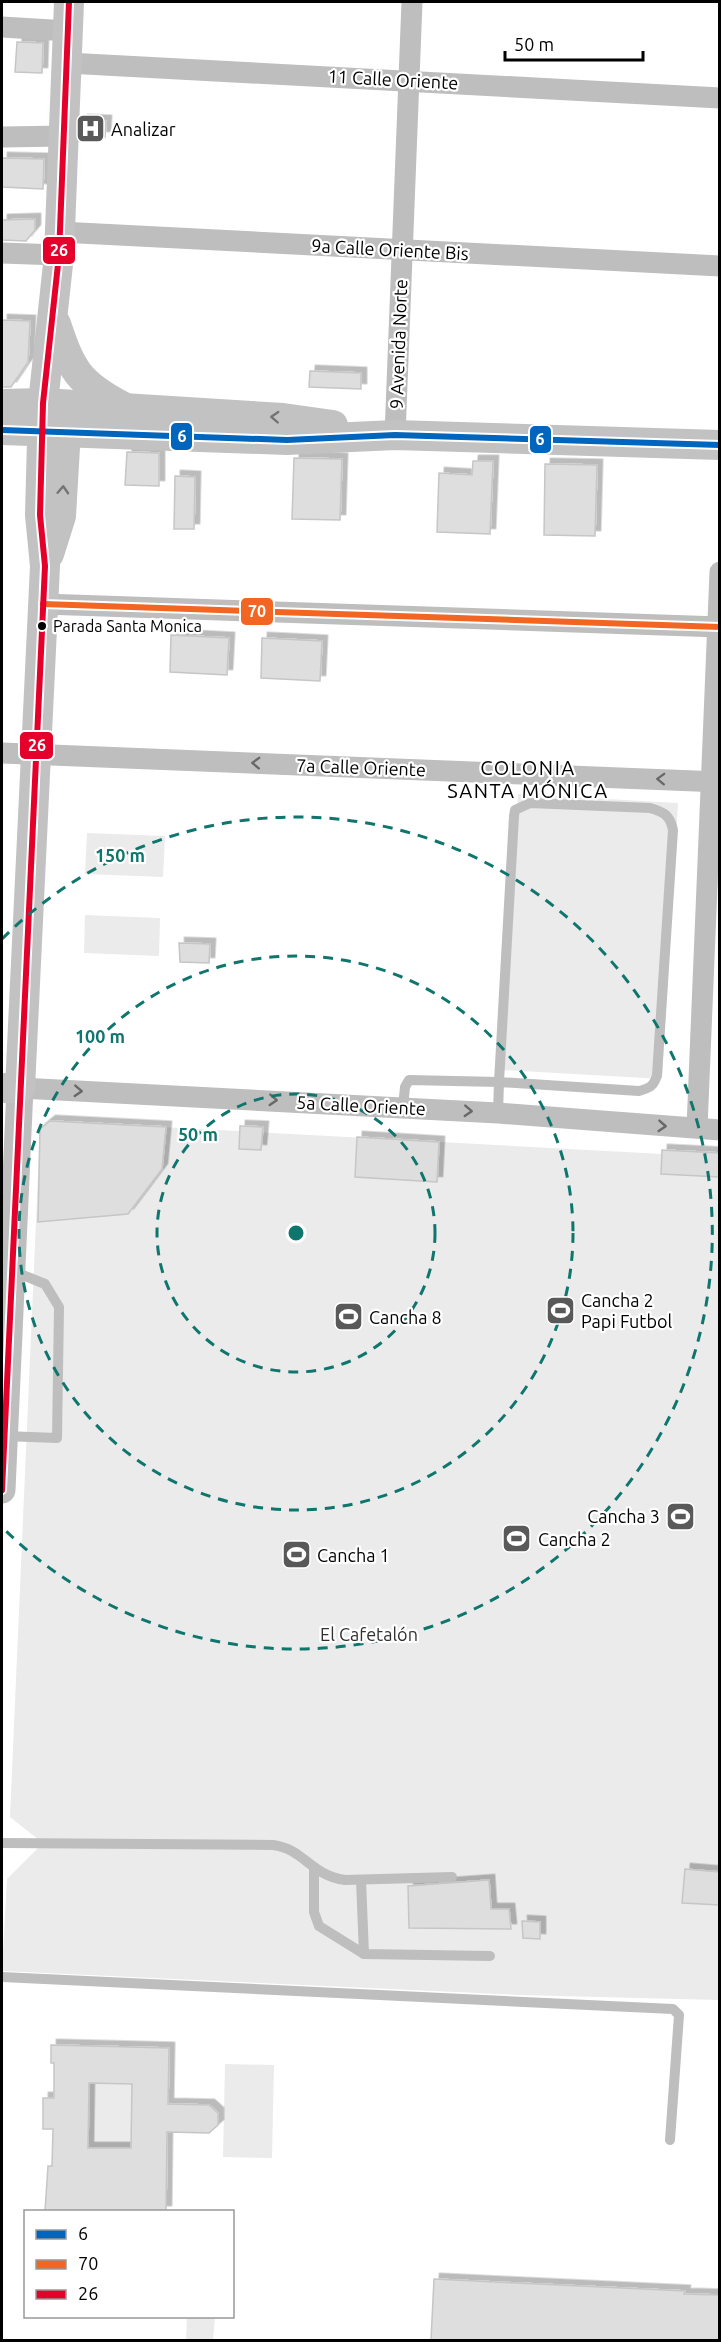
<svg xmlns="http://www.w3.org/2000/svg" width="721" height="2342" font-family="Ubuntu,sans-serif">
	<style>
		.green { fill: #ebebeb }
		.building { fill: #dedede; stroke: #c6c6c6; stroke-width: 1.5; fill-rule: evenodd; filter: url(#shadow) }
		.lines { fill: none; stroke-linecap: round; stroke-linejoin: round }
		.service { stroke: #bebebe; stroke-width: 10 }
		.minor { stroke: #bebebe; stroke-width: 21 }
		.tertiary { stroke: #bebebe; stroke-width: 27 }
		.secondary { stroke: #c2c2c2; stroke-width: 30 }
		.bus-1-casing { stroke: #fff; stroke-width: 10 }
		.bus-2-casing { stroke: #fff; stroke-width: 10 }
		.bus-3-casing { stroke: #fff; stroke-width: 10 }
		.bus-1 { stroke: #0065bd; stroke-width: 6 }
		.bus-2 { stroke: #f26522; stroke-width: 6 }
		.bus-3 { stroke: #e4002b; stroke-width: 6 }
		.oneway { stroke: #747474 }
		.oneway2 { stroke: #686868 }
		.ring { fill: none; stroke: #0f766e; stroke-width: 3; stroke-dasharray: 10 8 }
		.bus-dot { fill: #000; stroke: #fff; stroke-width: 2 }
		.labels { text-anchor: middle; dominant-baseline: central; stroke-width: 4.5; stroke-linejoin: round; paint-order: stroke }
		.bus-label { font-size: 16px; fill: #000; stroke: #fff; text-anchor: start }
		.street-label { font-size: 18px; fill: #000; stroke: #fff }
		.poi-label { font-size: 18px; fill: #000; stroke: #fff; text-anchor: start }
		.park-label { font-size: 18px; fill: #313131; stroke: #fff }
		.neighbourhood-label { font-size: 20px; letter-spacing: 1.5px; fill: #000; stroke: #fff }
		.centre { fill: #0f766e; stroke: #fff; stroke-width: 3 }
		.ring-label { font-size: 18px; text-anchor: middle; font-weight: bold; fill: #0f766e; stroke: #fff; stroke-width: 4.5; stroke-linejoin: round; paint-order: stroke }
		.line-badge { stroke: #fff; stroke-width: 2 }
		.badge-label { font-size: 16px; text-anchor: middle; font-weight: bold; fill: #fff }
	</style>
	<defs>
		<filter id="shadow"><feDropShadow dx="5.5" dy="-5.5" stdDeviation="0" flood-color="#0004"/></filter>
	</defs>
	<rect width="100%" height="100%" fill="#fff"/>
	<g class="green">
		<polygon points="518,794 678,803 662,1079 502,1070"/>
		<polygon points="87,833 165,836 163,877 85,874"/>
		<polygon points="85,915 160,918 159,956 84,953"/>
		<polygon points="50,1121 719,1157 719,2000 520,1995 2,1971 7,1879 39,1847 39,1840 10,1817 40,1129"/>
		<polygon points="225,2064 274,2065 272,2158 223,2157"/>
		<polygon points="89,2083 132,2084 131,2148 88,2148"/>
		<polygon points="187,2317 215,2317 213,2340 186,2340"/>
	</g>
	<g class="building">
		<polygon points="17,42 43,43 42,73 15,72"/>
		<polygon points="82,120 106,121 105,137 81,136"/>
		<polygon points="2,158 44,159 43,189 2,187"/>
		<polygon points="35,219 35,230 26,241 2,240 2,220"/>
		<polygon points="2,320 30,321 28,362 11,387 2,387"/>
		<polygon points="310,371 361,373 361,389 309,387"/>
		<polygon points="127,452 159,453 159,486 125,485"/>
		<polygon points="294,458 342,459 340,520 292,519"/>
		<polygon points="473,461 493,461 490,534 437,532 439,473 472,475"/>
		<polygon points="545,464 597,465 595,536 544,535"/>
		<polygon points="175,476 195,477 194,529 174,529"/>
		<polygon points="171,635 229,638 227,675 170,672"/>
		<polygon points="262,638 322,641 320,681 261,678"/>
		<polygon points="179,943 210,944 209,963 180,962"/>
		<polygon points="50,1121 166,1127 162,1169 128,1214 38,1222 40,1129"/>
		<polygon points="240,1126 263,1127 261,1150 239,1149"/>
		<polygon points="357,1137 439,1142 437,1182 355,1177"/>
		<polygon points="662,1150 720,1153 720,1177 661,1174"/>
		<polygon points="685,1869 720,1872 720,1905 682,1903"/>
		<polygon points="489,1880 491,1909 509,1909 511,1929 409,1928 408,1886"/>
		<polygon points="522,1921 540,1922 540,1939 523,1938"/>
		<path d="M51,2045l118,3 -1,56 41,1 9,8v12l-9,8 -42,-1 -1,79h-121l3,-45h4l1,-37h-10v-31h11v-35h-3zM89,2083l43,1 -1,64h-43z"/>
		<polygon points="434,2279 685,2291 684,2294 720,2295 720,2340 431,2340"/>
	</g>
	<g class="lines">
		<g class="service">
			<path d="M530,803l120,5c14,4 20,7 23,22l-16,245c-3,11 -7,13 -18,16l-140,-9 15,-266 1,-6z"/>
			<polyline points="403,1107 405,1087 409,1080 499,1082 498,1113"/>
			<polyline points="4,1436 57,1438 59,1307 45,1284 13,1271"/>
			<path d="M2,1843l271,2c31,4 37,30 72,35l107,-3"/>
			<polyline points="314,1870 314,1912 319,1926 364,1954 490,1956"/>
			<polyline points="361,1880 364,1954"/>
			<polyline points="2,1977 673,2009 679,2015 670,2140"/>
		</g>
		<g class="minor">
			<polyline points="2,27 68,31"/>
			<polyline points="67,63 720,98"/>
			<polyline points="2,137 64,136"/>
			<polyline points="60,232 720,266"/>
			<polyline points="2,253 59,255"/>
			<polyline points="395,435 412,2"/>
			<polyline points="43,604 720,627"/>
			<polyline points="2,753 720,782"/>
			<polyline points="20,1088 498,1113 720,1130"/>
			<polyline points="697,1128 720,572"/>
		</g>
		<polyline class="tertiary" points="2,1490 20,1088"/>
		<g class="secondary">
			<path d="M56,324c15,45 22,59 66,82"/>
			<polyline points="2,404 43,403 283,418 333,425"/>
			<polyline points="2,430 287,440 395,435 720,445"/>
			<polyline points="49,554 61,516 67,413"/>
			<polyline points="2,1088 20,1088 45,566 40,515 43,403 59,255 69,2"/>
		</g>
		<defs>
			<polyline id="bus-1" points="2,430 287,440 395,435 720,445"/>
			<polyline id="bus-2" points="43,604 720,627"/>
			<polyline id="bus-3" points="2,1490 45,566 40,515 43,403 59,255 69,2"/>
		</defs>
		<use href="#bus-1" class="bus-1-casing"/>
		<use href="#bus-2" class="bus-2-casing"/>
		<use href="#bus-3" class="bus-3-casing"/>
		<use href="#bus-1" class="bus-1"/>
		<use href="#bus-2" class="bus-2"/>
		<use href="#bus-3" class="bus-3"/>
	</g>
	<defs><path id="oneway-chevron" d="M-2-3.5L2.5 0L-2 3.5" fill="none" stroke-width="1.6" stroke-linecap="round" stroke-linejoin="round" transform="scale(1.5)"/></defs>
	<g class="oneway">
		<use href="#oneway-chevron" transform="translate(275 417) rotate(-177)"/>
		<use href="#oneway-chevron" transform="translate(63 490) rotate(-87)"/>
	</g>
	<g class="oneway2">
		<use href="#oneway-chevron" transform="translate(256 763) rotate(-178)"/>
		<use href="#oneway-chevron" transform="translate(661 779) rotate(-178)"/>
		<use href="#oneway-chevron" transform="translate(78 1091) rotate(3)"/>
		<use href="#oneway-chevron" transform="translate(273 1100) rotate(3)"/>
		<use href="#oneway-chevron" transform="translate(468 1111) rotate(3)"/>
		<use href="#oneway-chevron" transform="translate(662 1126) rotate(4)"/>
	</g>
	<g class="ring">
		<circle cx="296" cy="1233" r="139"/>
		<circle cx="296" cy="1233" r="277"/>
		<path d="M2 939A416 416 0 1 1 2 1527"/>
	</g>
	<defs>
		<symbol id="hospital-square" viewBox="-11 -11 22 22"><rect x="-9" y="-9" width="18" height="18" rx="4" fill="#595959" stroke="#fff"/><path d="M-5-5h3v3.5h4V-5h3V5h-3V1.5h-4V5h-3Z" fill="#fff"/></symbol>
		<symbol id="stadium-square" viewBox="-11 -11 22 22"><rect x="-9" y="-9" width="18" height="18" rx="4" fill="#595959" stroke="#fff"/><path d="M0-5a6.5 5 0 1 0 0 10a6.5 5 0 1 0 0-10ZM-3.5-1.8h7v3.6h-7Z" fill="#fff"/></symbol>
	</defs>
	<g fill-rule="evenodd">
		<use href="#hospital-square" x="74" y="112" width="33" height="33"/>
		<use href="#stadium-square" x="544" y="1294" width="33" height="33"/>
		<use href="#stadium-square" x="332" y="1300" width="33" height="33"/>
		<use href="#stadium-square" x="664" y="1500" width="33" height="33"/>
		<use href="#stadium-square" x="500" y="1522" width="33" height="33"/>
		<use href="#stadium-square" x="280" y="1538" width="33" height="33"/>
	</g>
	<circle class="bus-dot" cx="42" cy="626" r="5"/>
	<g class="labels">
		<g class="bus-label">
			<text x="53" y="626">Parada Santa Monica</text>
		</g>
		<g class="street-label">
			<text transform="translate(393 79) rotate(3)">11 Calle Oriente</text>
			<text transform="translate(390 249) rotate(3)">9a Calle Oriente Bis</text>
			<text transform="translate(398 344) rotate(-88)">9 Avenida Norte</text>
			<text transform="translate(361 767) rotate(2)">7a Calle Oriente</text>
			<text transform="translate(361 1105) rotate(3)">5a Calle Oriente</text>
		</g>
		<g class="poi-label">
			<text x="111" y="129">Analizar</text>
			<text x="581" y="1300">Cancha 2<tspan x="581" dy="21">Papi Futbol</tspan></text>
			<text x="369" y="1317">Cancha 8</text>
			<text x="660" y="1516" text-anchor="end">Cancha 3</text>
			<text x="538" y="1539">Cancha 2</text>
			<text x="317" y="1555">Cancha 1</text>
		</g>
		<g class="park-label">
			<text x="369" y="1634">El Cafetalón</text>
		</g>
		<g class="neighbourhood-label">
			<text x="528" y="767">COLONIA<tspan x="528" dy="23">SANTA MÓNICA</tspan></text>
		</g>
	</g>
	<circle cx="296" cy="1233" r="9" class="centre"/>
	<g class="ring-label">
		<text x="120" y="862">150 m</text>
		<text x="100" y="1043">100 m</text>
		<text x="198" y="1141">50 m</text>
	</g>
	<g class="line-badge">
		<rect x="42" y="236" width="34" height="29" rx="6" fill="#e4002b"/>
		<rect x="170" y="422" width="23" height="29" rx="6" fill="#0065bd"/>
		<rect x="529" y="425" width="23" height="29" rx="6" fill="#0065bd"/>
		<rect x="240" y="597" width="34" height="29" rx="6" fill="#f26522"/>
		<rect x="19" y="731" width="35" height="29" rx="6" fill="#e4002b"/>
	</g>
	<g class="badge-label">
		<text x="59" y="256">26</text>
		<text x="182" y="442">6</text>
		<text x="540" y="445">6</text>
		<text x="257" y="617">70</text>
		<text x="37" y="751">26</text>
	</g>
	<rect width="721" height="2342" fill="none" stroke="#000000" stroke-width="6"/>
	<rect x="24" y="2210" width="210" height="108" fill="#ffffff" stroke="#999999" stroke-width="1.5"/>
	<rect x="36" y="2230" width="30" height="9" fill="#0065bd" stroke="#999999" stroke-width="1.5"/>
	<text x="78" y="2240" font-size="18" fill="#000000">6</text>
	<rect x="36" y="2260" width="30" height="9" fill="#f26522" stroke="#999999" stroke-width="1.5"/>
	<text x="78" y="2270" font-size="18" fill="#000000">70</text>
	<rect x="36" y="2290" width="30" height="9" fill="#e4002b" stroke="#999999" stroke-width="1.5"/>
	<text x="78" y="2300" font-size="18" fill="#000000">26</text>
	<path d="M505 51v9h138v-9" fill="none" stroke="#000000" stroke-width="3"/>
	<text x="514" y="51" font-size="18" fill="#000000" stroke="#ffffff" stroke-width="4.5" paint-order="stroke">50 m</text>
</svg>
